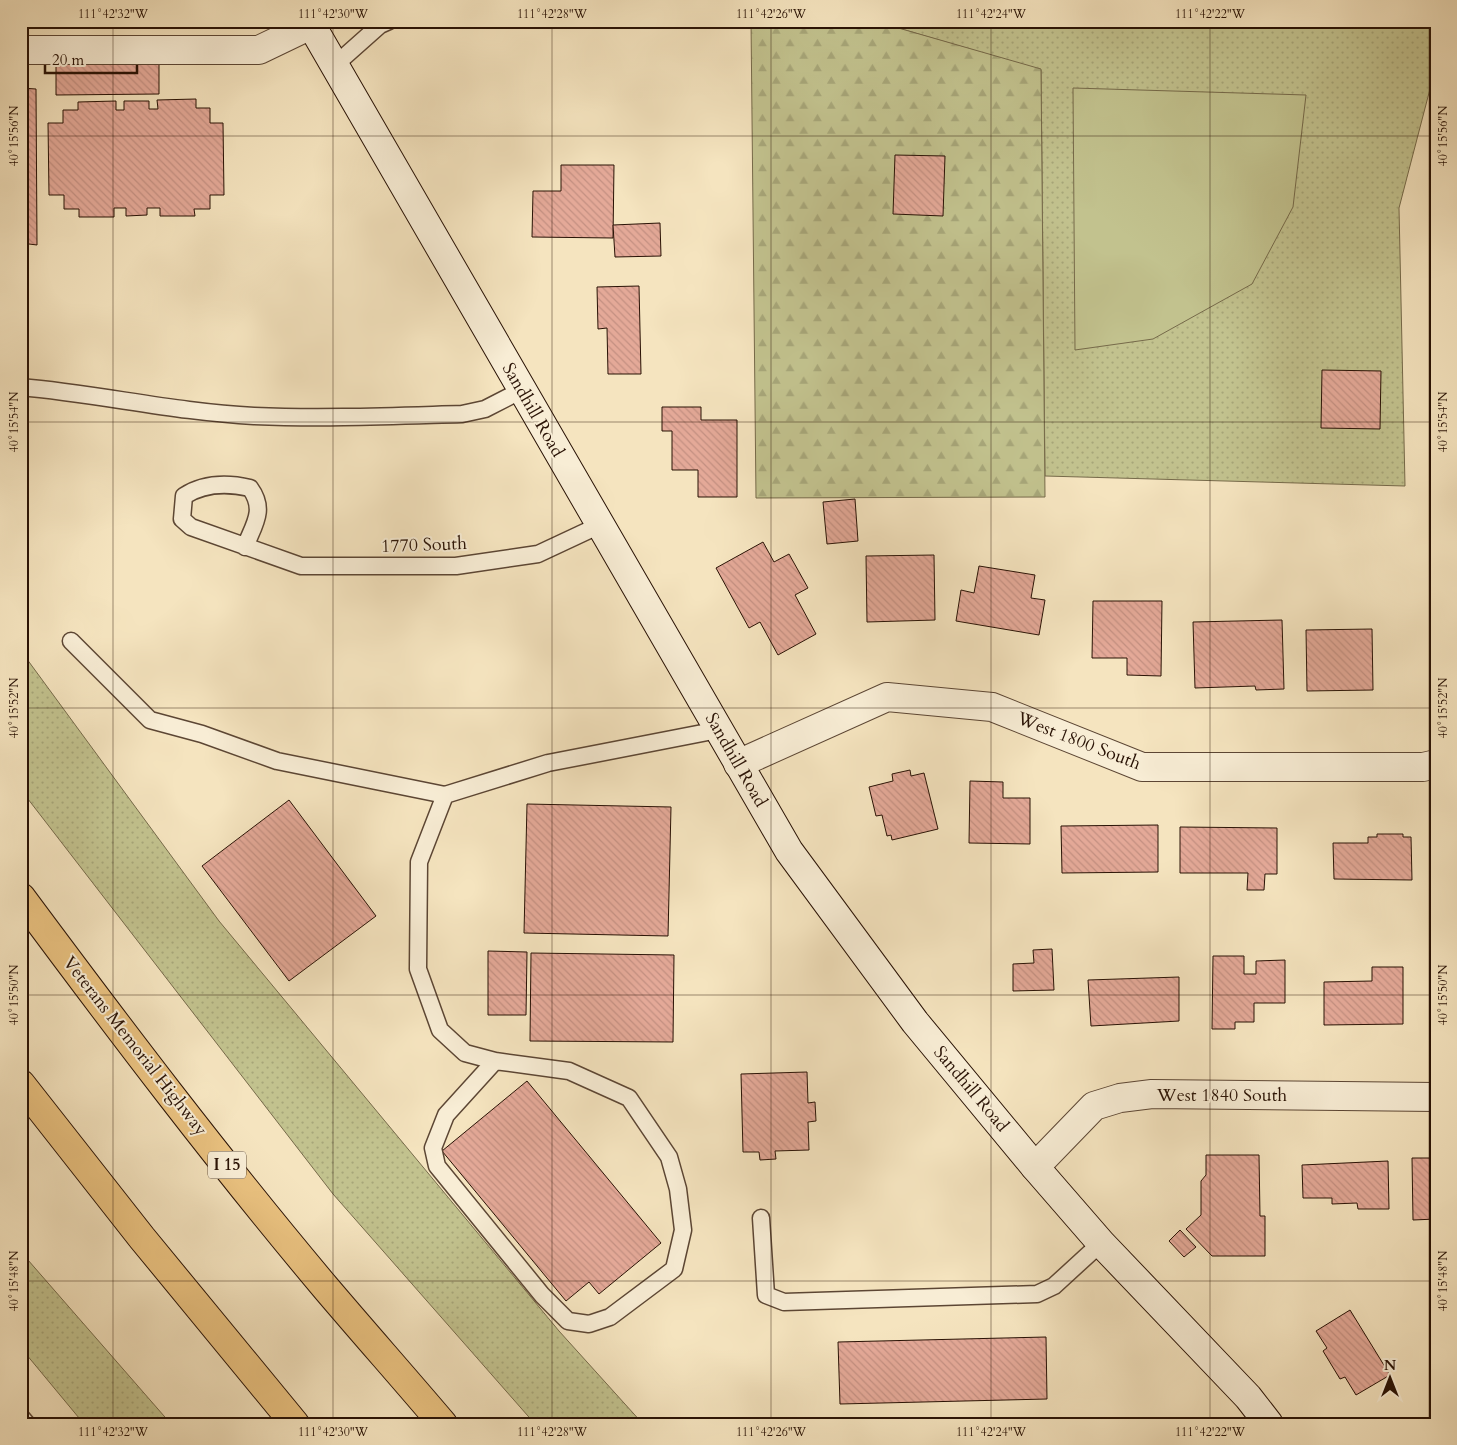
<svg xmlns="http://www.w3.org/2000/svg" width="1457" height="1445" font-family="Cardo,serif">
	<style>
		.grass { fill: url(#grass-dots); stroke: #766a4a }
		.forest { fill: url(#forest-firs); stroke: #766a4a }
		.pitch { fill: #c2c28e; stroke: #766a4a }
		.building { fill: url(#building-back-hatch); stroke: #291205 }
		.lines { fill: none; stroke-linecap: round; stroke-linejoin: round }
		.lane-casing { stroke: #5c4634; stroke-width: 19 }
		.street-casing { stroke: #5c4634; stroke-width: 30 }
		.secondary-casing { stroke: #291205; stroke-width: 30 }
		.highway-casing { stroke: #291205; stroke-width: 30 }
		.lane { stroke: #f8edd5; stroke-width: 16 }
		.street { stroke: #f8edd5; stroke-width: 28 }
		.secondary { stroke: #f8edd5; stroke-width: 28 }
		.highway { stroke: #eac280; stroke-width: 28 }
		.ticks { fill: none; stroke: #291205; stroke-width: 1; stroke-opacity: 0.45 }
		.labels { text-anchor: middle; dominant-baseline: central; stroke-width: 4; stroke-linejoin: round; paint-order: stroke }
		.shield { fill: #f8edd5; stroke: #675443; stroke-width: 1 }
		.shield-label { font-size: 16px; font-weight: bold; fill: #291205 }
		.street-label { font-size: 18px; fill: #291205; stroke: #f8edd5 }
		.neatline { fill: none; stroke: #291205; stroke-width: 2 }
		.ticks-label { font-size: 12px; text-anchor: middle; fill: #291205 }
	</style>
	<defs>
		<pattern id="grass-dots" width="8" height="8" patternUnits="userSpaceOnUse" patternTransform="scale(1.25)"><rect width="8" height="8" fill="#c2c28e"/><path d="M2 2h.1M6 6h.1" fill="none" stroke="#a7a679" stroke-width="1.8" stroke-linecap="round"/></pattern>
		<pattern id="forest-firs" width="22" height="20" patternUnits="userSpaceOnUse" patternTransform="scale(1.25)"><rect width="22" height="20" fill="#c2c28e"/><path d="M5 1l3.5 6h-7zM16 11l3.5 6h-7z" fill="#a7a679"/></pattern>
		<pattern id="building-back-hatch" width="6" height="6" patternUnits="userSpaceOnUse" patternTransform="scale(1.25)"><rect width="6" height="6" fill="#e4a998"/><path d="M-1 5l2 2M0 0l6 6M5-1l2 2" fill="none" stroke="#c49082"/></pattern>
	</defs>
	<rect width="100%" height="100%" fill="#f5e4bf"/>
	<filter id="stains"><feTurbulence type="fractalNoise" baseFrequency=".004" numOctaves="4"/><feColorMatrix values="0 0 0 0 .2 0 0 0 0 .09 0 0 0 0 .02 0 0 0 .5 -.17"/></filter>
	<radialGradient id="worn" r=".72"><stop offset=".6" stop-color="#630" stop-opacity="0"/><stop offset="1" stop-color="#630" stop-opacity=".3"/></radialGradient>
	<g class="grass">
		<polygon points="874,21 1436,21 1436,66 1399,208 1405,486 1045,476 1041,70"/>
		<polygon points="21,651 219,921 559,1331 643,1424 535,1424 333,1194 21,790"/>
		<polygon points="21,1252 171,1424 84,1424 21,1348"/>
	</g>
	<polygon class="forest" points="751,21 874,21 1041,69 1045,497 756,498"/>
	<polygon class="pitch" points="1073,88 1306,95 1293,207 1252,284 1153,339 1075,350"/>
	<g class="building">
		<polygon points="159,62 159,94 56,95 56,64"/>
		<polygon points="21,88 36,89 37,245 21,243"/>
		<polygon points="196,99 196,108 210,108 210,123 223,123 224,195 210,195 210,209 194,209 195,216 160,216 160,208 147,208 147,215 126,216 126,208 114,208 114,217 79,217 79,209 64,209 64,195 49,195 48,123 63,123 63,110 78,110 78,102 116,101 116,110 124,110 124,101 149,101 149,109 158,109 157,100"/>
		<polygon points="895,155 945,156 943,216 893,214"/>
		<polygon points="561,165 614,165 613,238 532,237 533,191 561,191"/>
		<polygon points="660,223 661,256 615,257 613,225"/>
		<polygon points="639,286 641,374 608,374 607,328 598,329 597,287"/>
		<polygon points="1322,370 1381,371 1380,429 1321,428"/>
		<polygon points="662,407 701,407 701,420 737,420 737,497 698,497 698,470 672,470 672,431 662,431"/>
		<polygon points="855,499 858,541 827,544 823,502"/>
		<polygon points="763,542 774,562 789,554 808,588 795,595 816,634 778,655 760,622 749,628 716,568"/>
		<polygon points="934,555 935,620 867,622 866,556"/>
		<polygon points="979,566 1035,575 1031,598 1045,600 1039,635 956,621 961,590 974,593"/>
		<polygon points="1093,601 1162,601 1161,676 1127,675 1127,658 1092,658"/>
		<polygon points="1282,620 1284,689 1256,690 1255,686 1195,688 1193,622"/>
		<polygon points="1372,629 1373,690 1307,691 1306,630"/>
		<polygon points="910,770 911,776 924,773 938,829 892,840 891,835 887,836 882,815 876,816 869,787 893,781 892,774"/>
		<polygon points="970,781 1003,782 1003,798 1030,798 1030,844 969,843"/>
		<polygon points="289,800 376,916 289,981 202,866"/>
		<polygon points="527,804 671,807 668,936 524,933"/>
		<polygon points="1158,825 1158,872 1062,873 1061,826"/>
		<polygon points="1180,827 1277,828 1277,874 1265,874 1264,890 1247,890 1248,873 1180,873"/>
		<polygon points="1377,834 1403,834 1403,837 1411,837 1412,880 1334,879 1333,843 1368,843 1368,837 1377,837"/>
		<polygon points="1052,949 1054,990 1013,991 1013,964 1034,963 1033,950"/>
		<polygon points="488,951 527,952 526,1015 488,1015"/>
		<polygon points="531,953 674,955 673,1042 530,1041"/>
		<polygon points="1213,956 1244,956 1244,974 1256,974 1256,961 1285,960 1285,1003 1254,1003 1254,1022 1235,1022 1235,1029 1212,1029"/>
		<polygon points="1372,967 1403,967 1403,1024 1324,1025 1324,982 1372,981"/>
		<polygon points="1179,977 1179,1021 1091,1026 1088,980"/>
		<polygon points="807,1072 808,1103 815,1102 816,1121 808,1122 809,1150 775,1151 776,1159 760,1160 759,1152 743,1152 741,1074"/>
		<polygon points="527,1081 661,1243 599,1294 589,1282 566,1301 442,1151"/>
		<polygon points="1206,1155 1259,1155 1260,1216 1265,1216 1265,1256 1212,1256 1186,1229 1201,1215 1201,1181 1206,1175"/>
		<polygon points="1412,1158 1436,1158 1436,1219 1413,1220"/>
		<polygon points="1388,1161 1389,1209 1358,1209 1357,1203 1332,1204 1332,1198 1303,1198 1302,1165"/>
		<polygon points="1180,1230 1196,1247 1184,1257 1169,1241"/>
		<polygon points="1350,1310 1390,1375 1356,1395 1345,1377 1340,1379 1323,1351 1327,1348 1316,1331"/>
		<polygon points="1046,1337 1047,1399 840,1404 838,1342"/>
	</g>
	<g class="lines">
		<defs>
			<g id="lane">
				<polyline points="335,65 380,25 389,21"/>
				<path d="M21,387c78,7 155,25 233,29 69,3 139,0 208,-2l23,-5 37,-19"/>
				<path d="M245,547c9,-23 21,-37 5,-59 -22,-5 -46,-5 -66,8l-2,23 9,8 110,39h155l82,-12 62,-29"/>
				<polyline points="71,641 150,720 202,734 277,761 445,795"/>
				<polyline points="495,1061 446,1115 433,1148 437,1166 542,1295 568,1321 589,1324 610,1317 674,1269 683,1230 678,1189 669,1157 629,1098 569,1071 495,1061 465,1053 440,1030 418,969 419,862 445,795 548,763 718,730"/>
				<polyline points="761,1218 766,1295 784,1302 1037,1294 1054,1286 1101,1243"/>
				<polyline points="21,1417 27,1424"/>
			</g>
			<g id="street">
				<polyline points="21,50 259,50 311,25"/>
				<polyline points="738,764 887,697 992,707 1142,767 1423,767 1436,764"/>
				<polyline points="1035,1167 1094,1106 1120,1098 1152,1094 1436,1097"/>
			</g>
			<polyline id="secondary" points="309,21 789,851 915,1022 1035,1167 1101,1243 1248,1397 1269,1424"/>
			<g id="highway">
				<path d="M21,897c98,132 198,264 304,390 39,46 79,91 118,137"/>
				<polyline points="21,1084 142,1238 295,1424"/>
			</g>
		</defs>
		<use href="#lane" class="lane-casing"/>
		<use href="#street" class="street-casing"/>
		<use href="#secondary" class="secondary-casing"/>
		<use href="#highway" class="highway-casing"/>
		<use href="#lane" class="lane"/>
		<use href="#street" class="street"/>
		<use href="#secondary" class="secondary"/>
		<use href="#highway" class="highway"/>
	</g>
	<path class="ticks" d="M113,21v1403M333,21v1403M552,21v1403M771,21v1403M991,21v1403M1210,21v1403M1429,21v1403M21,136h1415M21,422h1415M21,708h1415M21,995h1415M21,1281h1415"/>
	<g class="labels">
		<rect class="shield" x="208" y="1151.5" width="38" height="27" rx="4"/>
		<g class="shield-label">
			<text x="227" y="1165">I 15</text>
		</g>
		<g class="street-label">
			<text transform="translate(533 410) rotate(60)">Sandhill Road</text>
			<text transform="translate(424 545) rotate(-2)">1770 South</text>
			<text transform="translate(1079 741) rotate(21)">West 1800 South</text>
			<text transform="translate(736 760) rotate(60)">Sandhill Road</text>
			<text transform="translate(135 1046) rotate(52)">Veterans Memorial Highway</text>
			<text transform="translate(971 1089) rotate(50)">Sandhill Road</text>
			<text x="1222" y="1095">West 1840 South</text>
		</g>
	</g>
	<rect width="1457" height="1445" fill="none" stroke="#f5e4bf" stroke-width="55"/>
	<g transform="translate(1390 1378)" stroke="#f8edd5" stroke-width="4" paint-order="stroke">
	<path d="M0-4L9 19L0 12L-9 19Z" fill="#291205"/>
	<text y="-8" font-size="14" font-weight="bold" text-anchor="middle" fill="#291205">N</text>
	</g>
	<path d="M45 65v8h92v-8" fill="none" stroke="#291205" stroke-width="2.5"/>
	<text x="52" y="65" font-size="15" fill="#291205" stroke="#f8edd5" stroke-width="4" paint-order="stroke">20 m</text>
	<rect x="28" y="28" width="1402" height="1390" class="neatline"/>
	<g class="ticks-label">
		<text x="113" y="18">111°42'32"W</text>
		<text x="333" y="18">111°42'30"W</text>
		<text x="552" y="18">111°42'28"W</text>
		<text x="771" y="18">111°42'26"W</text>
		<text x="991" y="18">111°42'24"W</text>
		<text x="1210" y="18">111°42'22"W</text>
		<text transform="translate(14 136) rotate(-90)" y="4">40°15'56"N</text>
		<text transform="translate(1443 136) rotate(-90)" y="4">40°15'56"N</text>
		<text transform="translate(14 422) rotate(-90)" y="4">40°15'54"N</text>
		<text transform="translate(1443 422) rotate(-90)" y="4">40°15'54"N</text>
		<text transform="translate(14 708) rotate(-90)" y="4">40°15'52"N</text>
		<text transform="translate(1443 708) rotate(-90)" y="4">40°15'52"N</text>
		<text transform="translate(14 995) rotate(-90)" y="4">40°15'50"N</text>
		<text transform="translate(1443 995) rotate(-90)" y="4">40°15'50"N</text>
		<text transform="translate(14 1281) rotate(-90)" y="4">40°15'48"N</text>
		<text transform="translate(1443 1281) rotate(-90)" y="4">40°15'48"N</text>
		<text x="113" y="1436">111°42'32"W</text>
		<text x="333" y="1436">111°42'30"W</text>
		<text x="552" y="1436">111°42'28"W</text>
		<text x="771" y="1436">111°42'26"W</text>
		<text x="991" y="1436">111°42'24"W</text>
		<text x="1210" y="1436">111°42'22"W</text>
	</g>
	<rect width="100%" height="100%" filter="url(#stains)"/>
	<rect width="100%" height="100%" fill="url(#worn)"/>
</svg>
